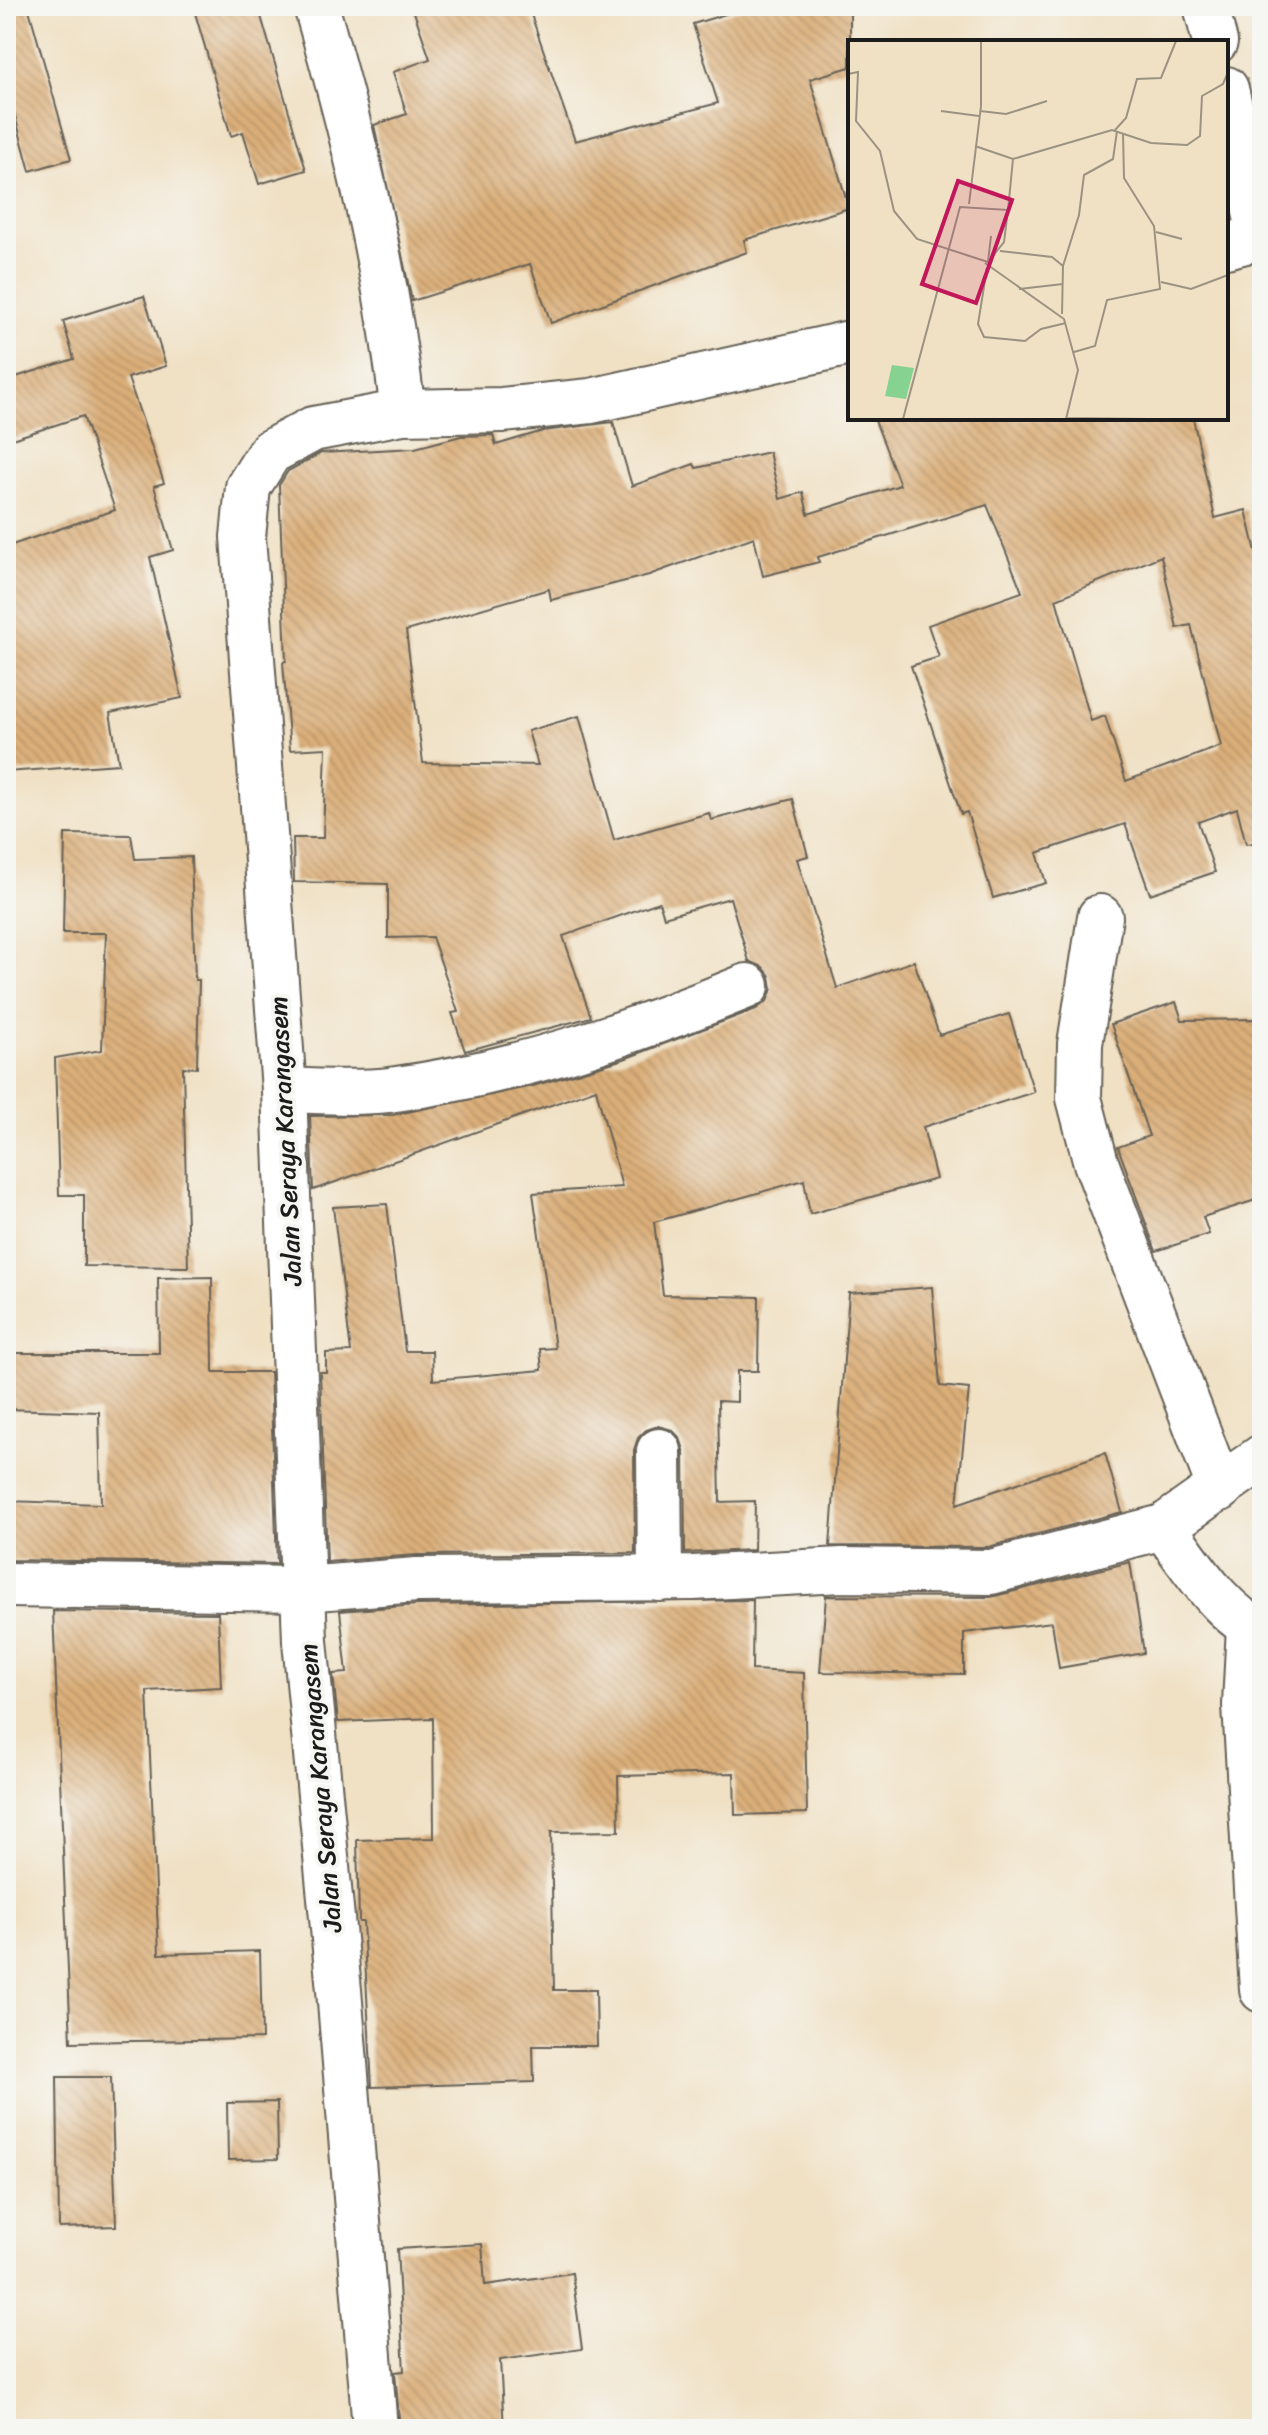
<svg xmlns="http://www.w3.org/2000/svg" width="1268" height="2435" font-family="Sriracha,sans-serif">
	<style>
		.building { fill: url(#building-back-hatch); fill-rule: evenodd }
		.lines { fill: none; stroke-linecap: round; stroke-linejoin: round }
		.minor-casing { stroke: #666157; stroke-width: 48 }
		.minor { stroke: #fff; stroke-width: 44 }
		.labels { text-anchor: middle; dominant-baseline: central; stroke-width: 8; stroke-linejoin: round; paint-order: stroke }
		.street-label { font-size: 26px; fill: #1c1c1c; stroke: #f6f6f2 }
		.inset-road { fill: none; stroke: #9b9281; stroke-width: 2 }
		.view { fill: #c2185b; fill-opacity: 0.15; stroke: #c2185b; stroke-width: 4 }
		.inset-edge { fill: none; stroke: #1c1c1c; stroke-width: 4 }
	</style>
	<defs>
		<pattern id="building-back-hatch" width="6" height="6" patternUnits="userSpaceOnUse" patternTransform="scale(2)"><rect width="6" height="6" fill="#daae79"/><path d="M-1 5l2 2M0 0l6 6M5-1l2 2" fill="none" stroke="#ba9568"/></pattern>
	</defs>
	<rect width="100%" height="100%" fill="#f6f6f2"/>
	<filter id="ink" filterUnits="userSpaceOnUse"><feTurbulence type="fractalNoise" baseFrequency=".0125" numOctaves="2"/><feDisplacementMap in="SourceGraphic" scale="16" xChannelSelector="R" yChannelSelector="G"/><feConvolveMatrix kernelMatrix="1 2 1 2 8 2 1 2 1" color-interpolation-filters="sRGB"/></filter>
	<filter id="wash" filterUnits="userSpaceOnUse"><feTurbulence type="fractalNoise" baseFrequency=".006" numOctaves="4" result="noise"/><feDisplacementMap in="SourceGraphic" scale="32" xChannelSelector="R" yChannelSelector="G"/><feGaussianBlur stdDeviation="1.8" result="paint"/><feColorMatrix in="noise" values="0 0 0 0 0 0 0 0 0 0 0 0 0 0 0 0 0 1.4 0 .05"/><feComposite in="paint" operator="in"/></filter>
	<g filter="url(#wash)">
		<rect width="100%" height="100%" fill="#f0e1c5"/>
		<g id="blocks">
			<g class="building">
				<polygon points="6,6 28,6 71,159 30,171 6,83"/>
				<polygon points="193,6 258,6 306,170 259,184 243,132 231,136"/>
				<polygon points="412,6 528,6 575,141 718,103 693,24 752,6 850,6 850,67 810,79 849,208 744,240 747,252 551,323 530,264 412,301 374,125 407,114 393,72 430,59"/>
				<polygon points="144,296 166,366 128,378 164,483 154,486 173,550 150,557 182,698 110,713 119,764 6,772 6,547 115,510 83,416 6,441 6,380 74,359 63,321"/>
				<path d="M874,418h319l22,100 31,-8 16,66v266l-16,2 -9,-36 -39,14 17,50 -65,22 -25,-70 -88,29 9,30 -53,15 -26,-86 -6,2 -50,-148 28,-9 -11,-32 94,-33 -35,-87 -169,52 1,5 -56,14 -9,-39 -105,38 -98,25 -2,-11 -143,42 17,132 115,2 -10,-34 51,-15 35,124 95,-27 2,7 82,-21 15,57 -11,3 40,129 77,-27 25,74 70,-21 25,78 -111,35 13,52 -126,35 -6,-34 -150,42 9,73 96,2 -1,74h-21v31l-19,-1 2,101 35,-1 -1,49 -69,3 -1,-103 -4,-12 -8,-8 -14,-4 -12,4 -8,8 -4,12 1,103 -218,2 -90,7 -7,-190h6v-19l25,-1 -18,-145 54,-3 18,147h27l1,29 109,-10 -2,-21 15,-1 -22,-155 89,-6 -26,-98 -283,101 -3,-74 83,-1 140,-29 91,-27 132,-50 11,-8 5,-12 -2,-13 -7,-9 -14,-6 -19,-63 -66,19 -5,-15 -96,34 28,81 -126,34 -13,-38 6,-1 -26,-75 -44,1v-54l-94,-2 -1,-44h30l3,-90 -36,2 -7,-88 3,-1 -7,-176 9,-14 33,-18 94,-5 46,-12 32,-1 3,10 47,-14 70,-9 19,64 62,-22 2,4 73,-16 11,47 23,-7 5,22 92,-29zM1161,556l16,72 14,-3 30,121 -95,35 -21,-65 -14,5 -35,-122z"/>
				<polygon points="65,834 131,835 135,859 191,857 195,980 199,980 197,1068 183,1067 188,1267 84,1266 84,1195 59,1195 55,1058 102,1050 106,933 63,933"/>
				<polygon points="1176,1002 1182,1020 1262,1019 1262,1198 1203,1217 1209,1234 1156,1251 1118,1147 1149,1136 1111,1024"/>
				<polygon points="212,1277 213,1372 270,1372 277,1564 6,1560 6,1501 101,1504 99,1412 6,1409 6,1353 159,1353 158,1278"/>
				<polygon points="932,1287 940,1386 969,1389 957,1504 1105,1453 1122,1512 988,1547 830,1546 849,1293"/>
				<polygon points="1130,1562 1144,1653 1059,1668 1052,1622 964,1633 964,1674 820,1672 826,1596 991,1597"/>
				<polygon points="753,1600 752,1670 804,1673 807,1813 735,1815 734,1773 618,1776 619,1831 551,1832 554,1990 596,1990 597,2046 533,2046 534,2082 372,2087 363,1922 359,1922 357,1840 434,1838 433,1718 338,1722 333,1674 347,1673 340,1611 418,1605"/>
				<polygon points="53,1611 218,1613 221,1687 147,1691 159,1954 260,1951 262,2039 71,2042"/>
				<polygon points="57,2077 111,2077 116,2226 59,2228"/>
				<polygon points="277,2102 278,2159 228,2160 227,2103"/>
				<polygon points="482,2244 485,2285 572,2273 582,2349 500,2360 504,2429 400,2429 395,2372 404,2371 397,2249"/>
			</g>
		</g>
	</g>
	<g filter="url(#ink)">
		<use href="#blocks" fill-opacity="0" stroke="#666157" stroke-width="2"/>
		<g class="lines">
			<defs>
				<g id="minor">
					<path d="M316,6c39,134 71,267 87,406"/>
					<polyline points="1206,6 1215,42"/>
					<polyline points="1226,89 1261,237 1226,246"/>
					<polyline points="1100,917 1080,1044 1079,1098 1096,1163 1220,1489"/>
					<path d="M284,1090c35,1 70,4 105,0 124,-16 243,-57 358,-104"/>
					<polyline points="659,1451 660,1579"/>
					<path d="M1163,1527c27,35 57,87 99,105"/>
					<polyline points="6,1585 304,1589 417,1580 693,1578 842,1570 991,1572 1163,1527 1262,1457"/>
					<polyline points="1249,1626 1245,1705 1262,1990"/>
					<polyline points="375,2429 339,1990 305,1641 284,1090 243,537 248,487 270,452 313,429 403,412 502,410 591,401 850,343"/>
				</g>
			</defs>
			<use href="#minor" class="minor-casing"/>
			<use href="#minor" class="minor"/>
		</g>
	</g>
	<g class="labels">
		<g class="street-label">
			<text transform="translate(285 1141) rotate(-93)">Jalan Seraya Karangasem</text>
			<text transform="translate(320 1788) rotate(-95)">Jalan Seraya Karangasem</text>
		</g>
	</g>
	<g transform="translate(848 40)">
		<rect width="380" height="380" fill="#f0e1c5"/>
		<path d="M44,325l22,3 -8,31 -21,-3z" fill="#86d391"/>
		<path class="inset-road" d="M119,1h35M0,34l10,-2 -2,49 24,30 14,60 23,28 71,23 16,-20 4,-32M93,71l38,5M132,71l26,3 41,-13M267,90l11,-12 11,-39 24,-1 15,-37M127,106l38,13 99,-29 39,13 36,2 13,-9 2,-40 21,-12 5,-12M121,164l12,-98v-65M308,192l26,7M152,211l52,6 11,9M140,222l3,-26M137,223l79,56 14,51 -12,49M139,228l-9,56 6,13 41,4 16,-12 25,-6M313,242l30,7 37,-14M171,249l44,-5M214,274l1,-48 16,-51 5,-40 29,-16 4,-28M226,312l21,-6 12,-46 53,-11 -6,-63 -30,-48 -1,-45M218,378l83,1M55,379l57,-212 48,3 5,-51"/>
		<path class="view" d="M110,141l54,19 -36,103 -54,-19z"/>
		<rect width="380" height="380" class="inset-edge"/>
	</g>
	<rect width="1268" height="2435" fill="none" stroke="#f6f6f2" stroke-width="32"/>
</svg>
